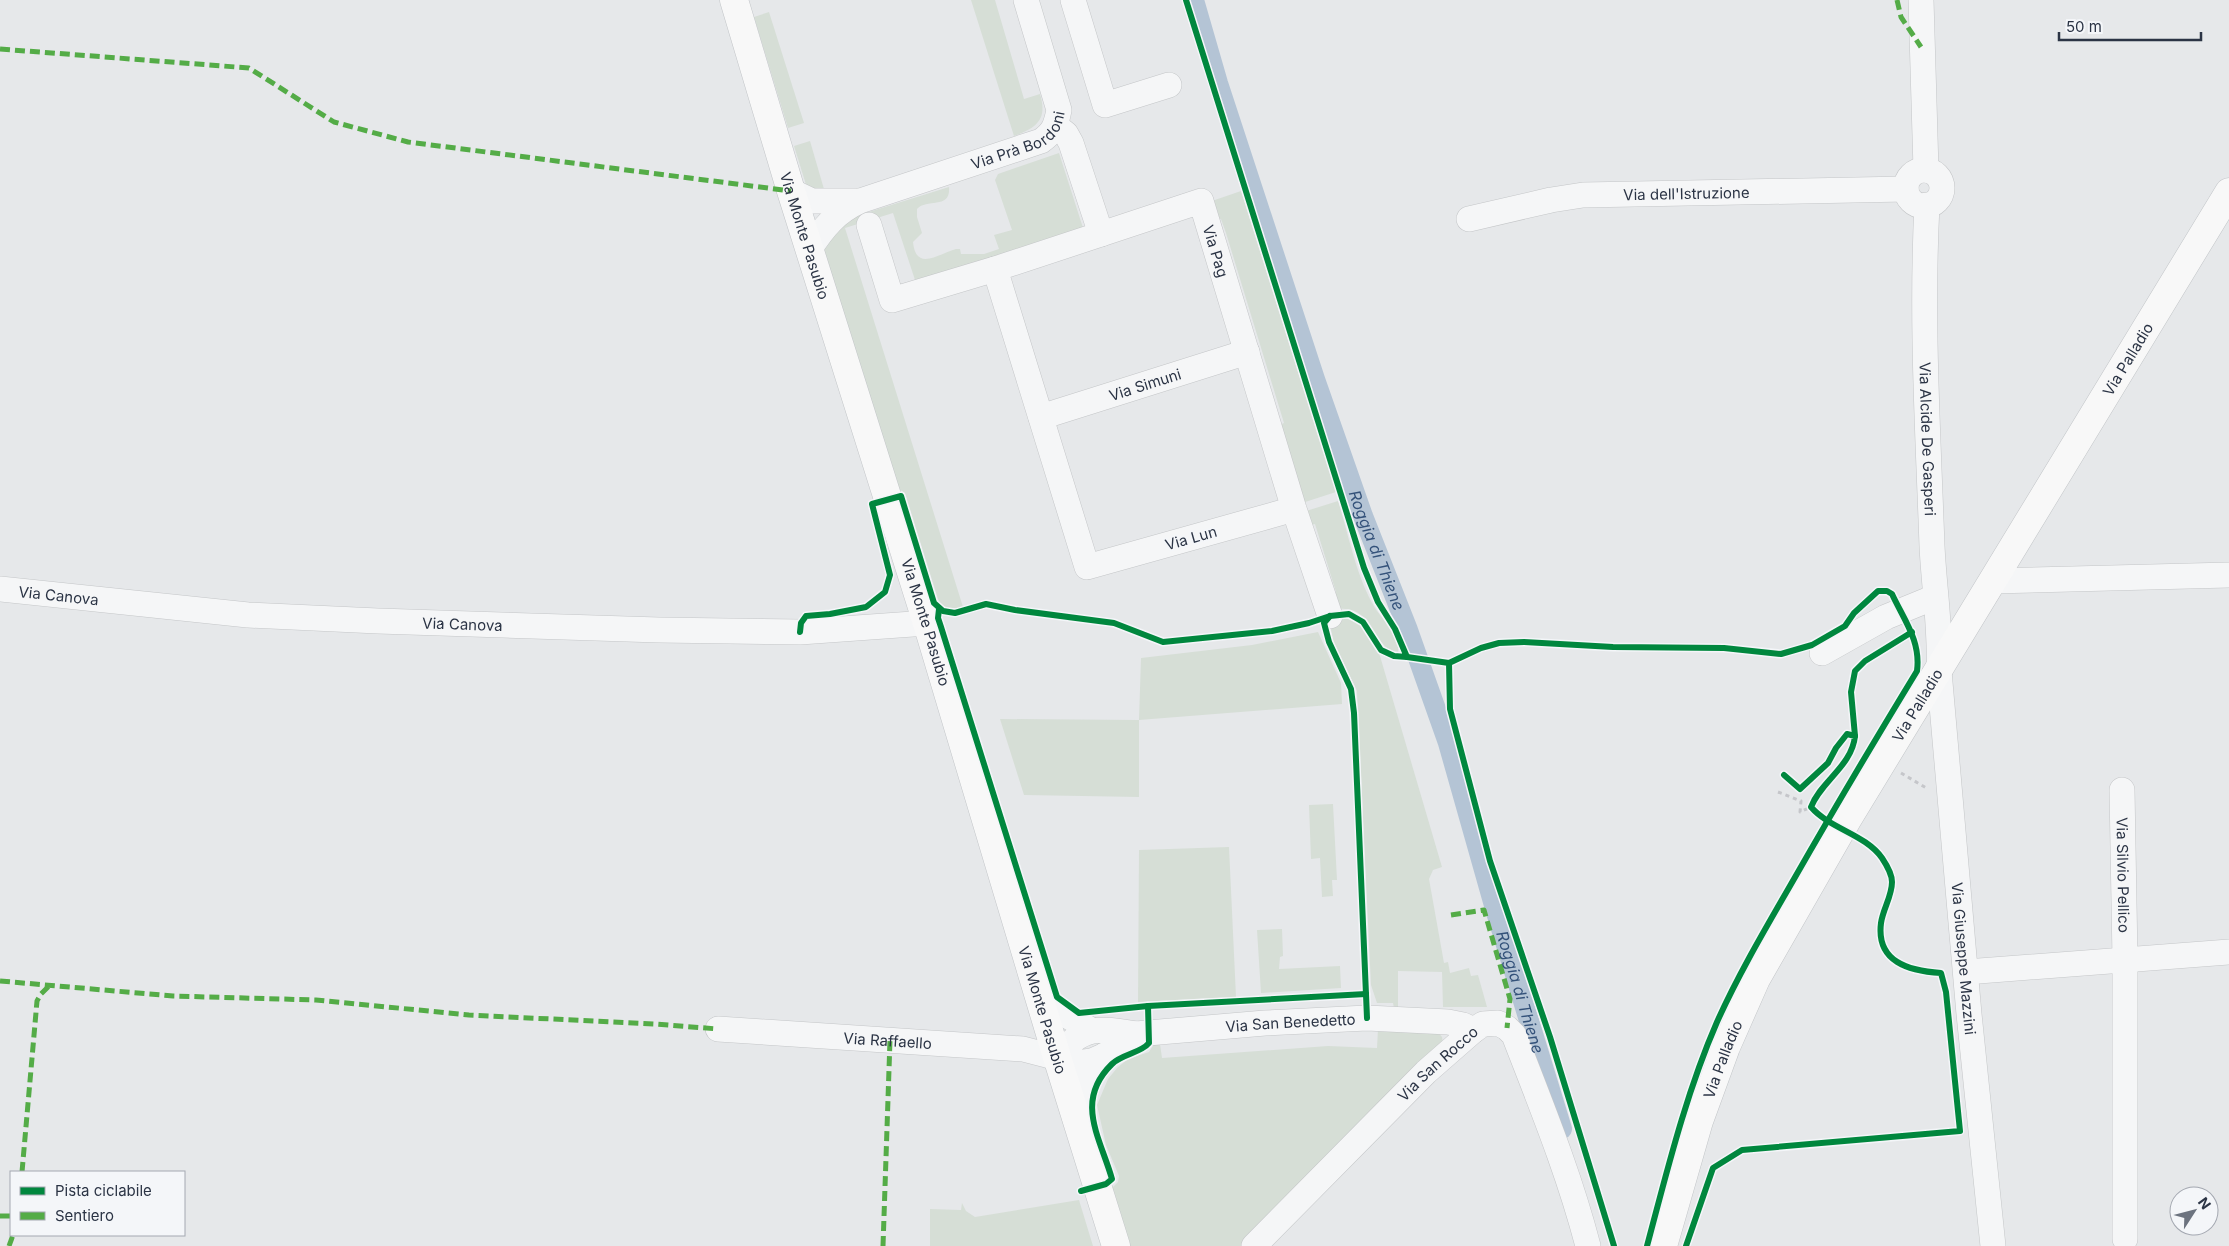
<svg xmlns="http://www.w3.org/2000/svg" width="2229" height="1246" font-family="Inter,sans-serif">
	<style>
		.green { fill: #d6ded6 }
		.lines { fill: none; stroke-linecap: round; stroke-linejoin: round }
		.canal { stroke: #b4c4d5; stroke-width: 20 }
		.minor-casing { stroke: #c4c6c8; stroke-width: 26 }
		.major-casing { stroke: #c2c5c8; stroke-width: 29 }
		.path { stroke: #c5c6ca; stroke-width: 3; stroke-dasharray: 4 4; stroke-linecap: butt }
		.minor { stroke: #f5f6f7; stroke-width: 25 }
		.major { stroke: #f8f8f8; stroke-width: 28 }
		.quiet { stroke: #54ac47; stroke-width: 5; stroke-dasharray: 10 5; stroke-linecap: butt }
		.cycleway-casing { stroke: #f4f6f9; stroke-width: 9 }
		.cycleway { stroke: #00873e; stroke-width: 6 }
		.labels { text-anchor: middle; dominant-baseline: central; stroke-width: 4; stroke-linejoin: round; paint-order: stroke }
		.street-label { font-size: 15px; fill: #2b3445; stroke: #f4f6f9 }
		.water-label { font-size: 16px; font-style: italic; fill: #34527a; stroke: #f4f6f9 }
	</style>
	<rect width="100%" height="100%" fill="#e6e8ea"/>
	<g class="green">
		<path d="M971,0h24l29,99 16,-5c8,26 -4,34 -26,42z"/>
		<polygon points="769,12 804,123 788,128 754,17"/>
		<polygon points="810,141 826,196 808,191 794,146"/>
		<path d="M1059,153l25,78 -168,52 -23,-70 -48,15 118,379c-11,2 -19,3 -25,-8l-33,-106 -6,-4 -76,-226v-17l20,-26 106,-33c2,23 -22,11 -32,22v8l5,16 -9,9c3,30 25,12 43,7h4l1,5h23l15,-5 -5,-14 18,-5 -17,-50 3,-6z"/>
		<polygon points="1241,191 1336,492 1302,503 1277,426 1284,423 1226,233 1221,219 1214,221 1209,202"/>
		<path d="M1338,501c11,35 18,75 37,107 8,12 25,27 23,44 -26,-2 -23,-46 -59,-43l-10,-15 7,-2 -21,-68 -7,2 -5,-14z"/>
		<polygon points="1345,618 1359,623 1380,656 1442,867 1433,870 1429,879 1444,963 1448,962 1450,973 1469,968 1471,976 1478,975 1487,1007 1443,1007 1442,972 1398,971 1398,1008 1394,1008 1393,1003 1377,1003 1371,985 1357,691 1334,643 1329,621"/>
		<polygon points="1318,632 1341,683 1342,704 1139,720 1139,797 1024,795 1000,719 1139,720 1141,658 1252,645"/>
		<polygon points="1333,804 1337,880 1332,880 1333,896 1322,897 1320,858 1311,859 1309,805"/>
		<polygon points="1229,847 1236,997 1138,1002 1139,850"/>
		<polygon points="1282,929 1283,956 1280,957 1279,969 1340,966 1341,988 1261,993 1257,930"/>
		<polygon points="1378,1029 1438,1032 1442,1037 1443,1044 1244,1246 1126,1246 1109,1191 1118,1182 1119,1176 1106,1145 1097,1105 1108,1079 1117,1068 1128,1059 1149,1052 1154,1044 1160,1044 1162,1058 1328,1046 1377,1048"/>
		<polygon points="1079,1200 1093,1246 930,1246 930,1209 961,1210 962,1203 966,1211 975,1217"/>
	</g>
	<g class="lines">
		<path class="canal" id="s1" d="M1194,0l24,83 97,296 48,137 45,114 40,113 47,166 67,220"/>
		<defs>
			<g id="minor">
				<polyline points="1073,0 1105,105 1169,85"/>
				<polyline points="1921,0 1926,170"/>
				<polyline points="1056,126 1066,134 1071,143 1101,234"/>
				<circle cx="1924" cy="188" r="18"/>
				<polyline points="791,191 812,201 856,201"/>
				<path id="s2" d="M1927,205c-6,114 1,228 5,341 2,42 9,84 7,125l30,343 24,232"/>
				<path id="s3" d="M1469,219l82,-19 32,-5 323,-6"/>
				<polyline points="869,225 892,300 995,269"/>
				<path id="s4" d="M809,250c14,-22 27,-38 51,-49l181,-60c13,-9 15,-16 18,-31l-33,-110"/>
				<path id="s5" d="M1041,417l206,-65"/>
				<path id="s6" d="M1294,509l-207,58 -92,-298 206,-68 93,308 2,6 34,101"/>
				<polyline points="1992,581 2229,575"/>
				<path id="s7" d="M0,589l248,26 130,6 281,9 141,2 127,-9"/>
				<polyline points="1822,653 1886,617 1935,597"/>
				<path id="s8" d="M2122,790l3,169v280"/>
				<polyline points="1966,972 2229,952"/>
				<polyline points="1039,996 1054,1008 1091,1030"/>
				<path id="s9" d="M718,1029l305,20 54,14 15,-2 16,-7 28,-20c-37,-6 -54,-9 -79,23"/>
				<path id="s10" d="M1136,1034l129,-11 102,-5 81,4 15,3 11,5"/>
				<path d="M1075,1113c7,-26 13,-38 30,-58"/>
				<path id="s11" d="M1254,1246l172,-174 48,-42 9,-6 15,-1 9,5 7,7c27,70 55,138 74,211"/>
			</g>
			<g id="major">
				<path id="s12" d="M734,0l57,191 136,432 130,434 59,189"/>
				<path id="s13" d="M1663,1246l36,-125 27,-74 30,-68 91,-159 382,-628"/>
			</g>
		</defs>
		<use href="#minor" class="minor-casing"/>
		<use href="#major" class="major-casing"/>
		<g class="path">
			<polyline points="1901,773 1928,789"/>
			<polyline points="1778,792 1801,801 1800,812 1811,807"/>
		</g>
		<use href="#minor" class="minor"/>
		<use href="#major" class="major"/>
		<g class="quiet">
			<polyline points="1897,0 1901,17 1921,47"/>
			<polyline points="0,49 249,68 334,122 408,142 791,191"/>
			<polyline points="1451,915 1484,910 1510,999 1507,1028"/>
			<polyline points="0,981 173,996 316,1000 469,1015 654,1024 718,1029"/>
			<polyline points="22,1172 37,1001 41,994 50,985"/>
			<polyline points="0,1216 11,1216"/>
			<polyline points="9,1246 13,1235"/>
			<polyline points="883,1246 890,1040"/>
		</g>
		<defs>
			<g id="cycleway">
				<polyline points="939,609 938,618 941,627 1057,997 1079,1013 1148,1006 1366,994"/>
				<polyline points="1330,616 1324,623 1329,642 1351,689 1354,713 1367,1018"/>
				<polyline points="800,632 801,623 806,616 830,614 866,607 885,592 890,575 872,504 901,496 934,603 943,611 955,613 986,604 1015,610 1114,623 1163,642 1272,631 1309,623 1330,616 1349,614 1363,622 1381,650 1394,656 1407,657 1395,629 1378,602 1364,568 1186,0"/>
				<polyline points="1407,657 1449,663 1450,709 1490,861 1550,1037 1614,1246"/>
				<path d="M1449,663l32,-15 18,-5 25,-1 89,5 111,1 57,6 31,-9 33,-19 9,-13 24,-22h9l5,3c12,26 29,47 25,77 -42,69 -83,138 -123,208 -27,47 -55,94 -77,143 -31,71 -50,149 -70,224"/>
				<polyline points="1855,736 1851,692 1855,671 1865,661 1912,632"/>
				<path d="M1081,1191l25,-7 6,-5c-12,-42 -38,-78 0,-115 10,-10 29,-11 37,-21l-1,-37"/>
				<path d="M1686,1246l27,-78 29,-18 218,-19 -14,-139 -5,-19c-32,-2 -65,-11 -60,-50 2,-14 11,-27 11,-41 0,-7 -6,-18 -10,-24 -17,-24 -52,-29 -71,-51 10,-26 41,-41 44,-71l-8,-2 -11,14 -8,15 -28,26 -16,-14"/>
			</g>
		</defs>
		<use href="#cycleway" class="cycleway-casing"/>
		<use href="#cycleway" class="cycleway"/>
	</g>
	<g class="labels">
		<g class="street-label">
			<text stroke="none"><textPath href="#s4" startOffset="244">Via Prà Bordoni</textPath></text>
			<text stroke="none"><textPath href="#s3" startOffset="220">Via dell'Istruzione</textPath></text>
			<text stroke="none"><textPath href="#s12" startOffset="246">Via Monte Pasubio</textPath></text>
			<text stroke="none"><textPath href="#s6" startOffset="796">Via Pag</textPath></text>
			<text stroke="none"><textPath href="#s13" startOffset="1006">Via Palladio</textPath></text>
			<text stroke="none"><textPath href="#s5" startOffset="109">Via Simuni</textPath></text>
			<text stroke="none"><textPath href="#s2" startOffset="234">Via Alcide De Gasperi</textPath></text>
			<text transform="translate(1191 538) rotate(-16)">Via Lun</text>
			<text stroke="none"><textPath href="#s7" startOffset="59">Via Canova</textPath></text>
			<text stroke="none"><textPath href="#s12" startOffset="651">Via Monte Pasubio</textPath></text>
			<text stroke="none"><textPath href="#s7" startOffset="464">Via Canova</textPath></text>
			<text stroke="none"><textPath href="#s13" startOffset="601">Via Palladio</textPath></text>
			<text stroke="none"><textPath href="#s8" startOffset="85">Via Silvio Pellico</textPath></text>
			<text stroke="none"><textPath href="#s2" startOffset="755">Via Giuseppe Mazzini</textPath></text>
			<text stroke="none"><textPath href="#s12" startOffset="1056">Via Monte Pasubio</textPath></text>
			<text stroke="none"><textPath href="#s10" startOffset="155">Via San Benedetto</textPath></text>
			<text stroke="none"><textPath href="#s9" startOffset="170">Via Raffaello</textPath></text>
			<text stroke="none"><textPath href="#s13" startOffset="196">Via Palladio</textPath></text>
			<text stroke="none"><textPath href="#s11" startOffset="259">Via San Rocco</textPath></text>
		</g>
		<g class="water-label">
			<text stroke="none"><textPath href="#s1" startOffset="580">Roggia di Thiene</textPath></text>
			<text stroke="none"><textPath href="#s1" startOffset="1045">Roggia di Thiene</textPath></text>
		</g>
	</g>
	<rect x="10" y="1171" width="175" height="65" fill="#f4f6f9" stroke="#a4a8b1"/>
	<rect x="20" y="1187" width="25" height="8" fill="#00873e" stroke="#a4a8b1"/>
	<text x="55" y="1196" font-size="15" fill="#2b3445">Pista ciclabile</text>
	<rect x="20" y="1212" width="25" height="8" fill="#54ac47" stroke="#a4a8b1"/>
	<text x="55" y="1221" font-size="15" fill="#2b3445">Sentiero</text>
	<g transform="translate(2194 1211) rotate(54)"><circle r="24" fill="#f4f6f9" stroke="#a4a8b1"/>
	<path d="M0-4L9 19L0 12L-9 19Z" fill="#6c737f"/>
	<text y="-8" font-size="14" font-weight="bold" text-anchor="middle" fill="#2b3445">N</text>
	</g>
	<path d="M2059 32v8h142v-8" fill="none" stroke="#2b3445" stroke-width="2.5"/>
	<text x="2066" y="32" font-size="15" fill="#2b3445" stroke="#f4f6f9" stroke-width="4" paint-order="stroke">50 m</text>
</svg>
